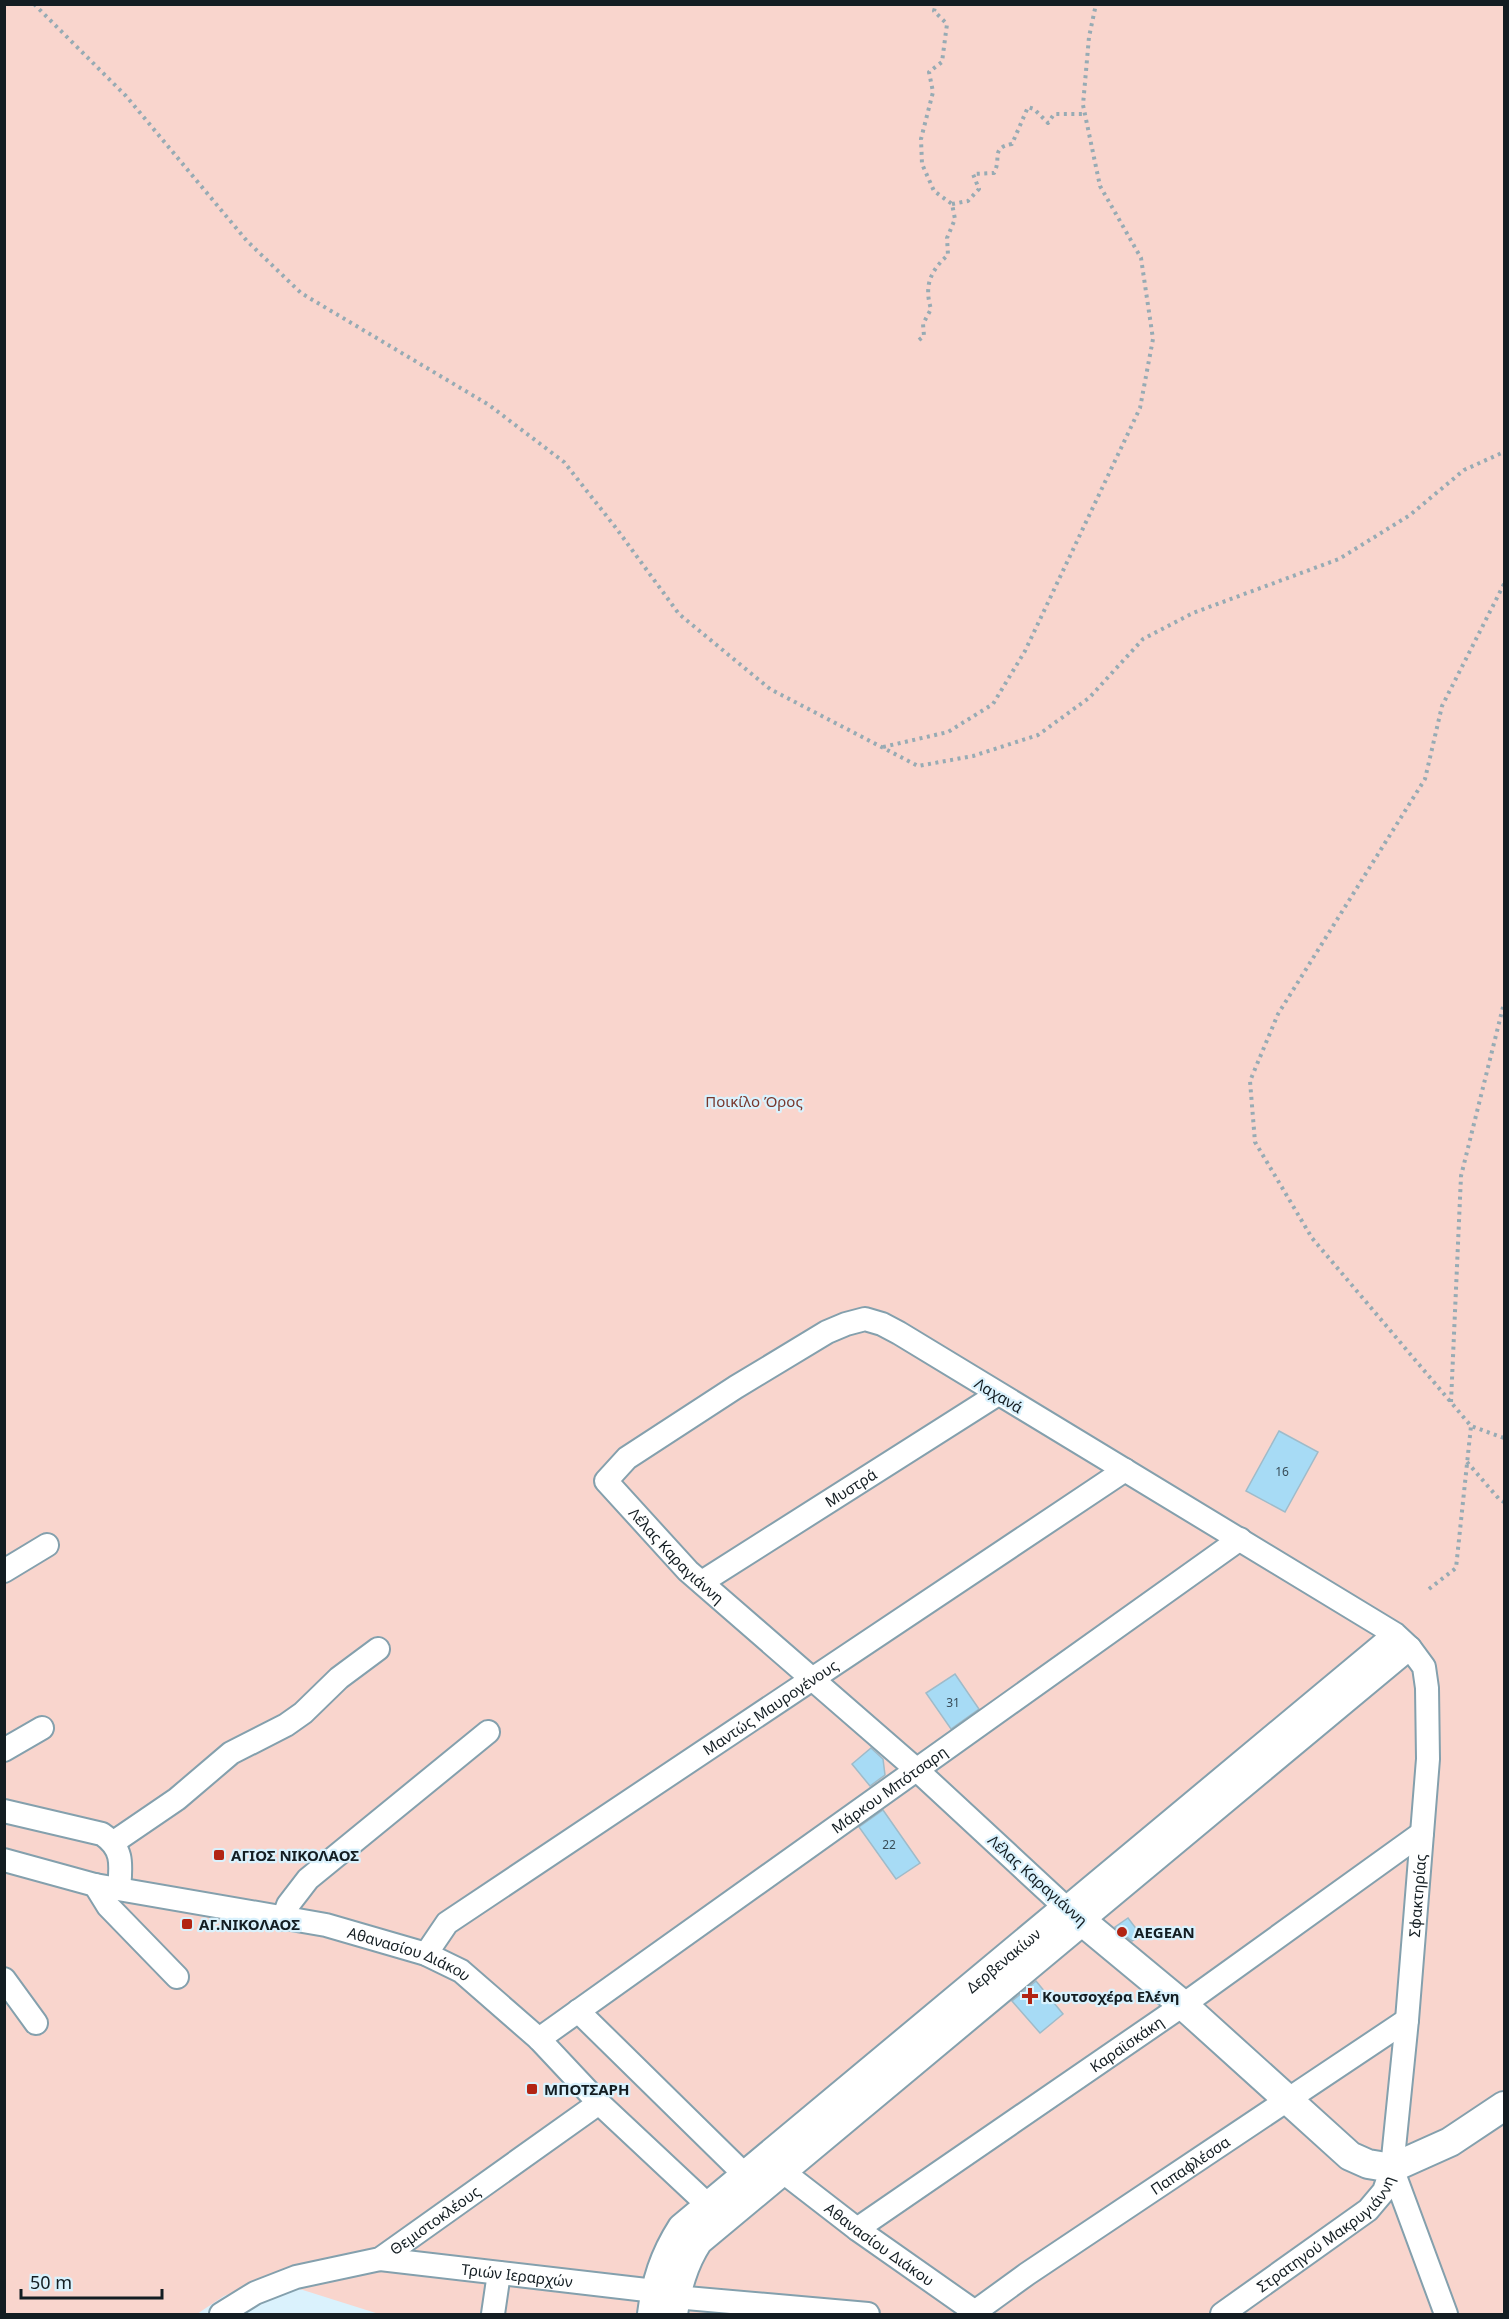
<svg xmlns="http://www.w3.org/2000/svg" width="1509" height="2319" font-family="'Noto Sans',sans-serif">
	<style>
		.green { fill: #f9d5cd }
		.building { fill: #a7dbf5; stroke: #9fbbc9; stroke-width: 1.5 }
		.lines { fill: none; stroke-linecap: round; stroke-linejoin: round }
		.minor-casing { stroke: #84a0ad; stroke-width: 26 }
		.tertiary-casing { stroke: #84a0ad; stroke-width: 32 }
		.path { stroke: #97abb4; stroke-width: 4; stroke-dasharray: 3 4.5; stroke-linecap: butt }
		.minor { stroke: #fff; stroke-width: 22 }
		.tertiary { stroke: #fff; stroke-width: 28 }
		.poi-dot { fill: #b22413; stroke: #daf2fd; stroke-width: 2 }
		.labels { text-anchor: middle; dominant-baseline: central; stroke-width: 4.5; stroke-linejoin: round; paint-order: stroke }
		.number-label { font-size: 12px; fill: #384c57 }
		.park-label { font-size: 15px; fill: #79382d; stroke: #daf2fd }
		.street-label { font-size: 15px; fill: #131d22; stroke: #daf2fd }
		.poi-label { font-size: 15px; font-weight: bold; fill: #131d22; stroke: #daf2fd; text-anchor: start }
	</style>
	<rect width="100%" height="100%" fill="#daf2fd"/>
	<polygon class="green" points="4,5 1504,5 1504,2314 379,2314 268,2279 224,2296 197,2314 5,2314"/>
	<g class="building">
		<polygon points="1279,1431 1318,1452 1285,1512 1246,1491"/>
		<polygon points="955,1674 979,1709 951,1729 926,1693"/>
		<polygon points="871,1748 883,1759 885,1775 870,1786 852,1764"/>
		<polygon points="883,1810 920,1863 896,1879 859,1827"/>
		<polygon points="1128,1918 1141,1935 1132,1941 1115,1927"/>
		<polygon points="1036,1981 1063,2014 1040,2033 1012,2001"/>
	</g>
	<g class="lines">
		<defs>
			<g id="minor">
				<polyline points="4,1571 47,1545"/>
				<path id="s1" d="M702,1582l296,-188"/>
				<polyline points="4,1750 42,1728"/>
				<path d="M4,1811l98,23c22,15 19,31 17,55"/>
				<polyline points="114,1842 177,1799 231,1753 286,1725 303,1713 339,1678 378,1649"/>
				<path id="s2" d="M4,1860l91,25 231,40 100,29 35,17 78,68 60,64 110,103 10,12"/>
				<polyline points="95,1885 108,1906 177,1977"/>
				<polyline points="283,1919 288,1905 308,1879 488,1732"/>
				<polyline points="1082,1921 1410,1648"/>
				<path id="s3" d="M426,1954l21,-31 678,-453"/>
				<polyline points="4,1979 36,2023"/>
				<polyline points="578,2011 745,2175 755,2188"/>
				<path id="s4" d="M539,2039l701,-500"/>
				<polyline points="1392,2168 1446,2314"/>
				<path id="s5" d="M782,2171l75,58 121,85"/>
				<path id="s6" d="M857,2229l326,-224 239,-172"/>
				<path id="s7" d="M380,2259l275,32"/>
				<polyline points="675,2297 868,2314"/>
				<path id="s8" d="M221,2314l34,-21 41,-16 84,-18 219,-156"/>
				<polyline points="493,2314 499,2273"/>
				<path id="s9" d="M972,2314l55,-40 380,-254"/>
				<path id="s10" d="M1222,2314l146,-104 16,-19 8,-23 15,-148 21,-261 -1,-71 -3,-21 -14,-19 -15,-14 -496,-301 -17,-9 -17,-5 -19,5 -19,8 -91,55 -109,71 -21,23 82,90 229,199 149,138 329,-274"/>
			</g>
			<g id="tertiary">
				<path id="s11" d="M652,2314c4,-32 12,-58 30,-86l384,-320 117,97 167,151 18,8 24,4 58,-26 54,-36"/>
				<path d="M673,2314c4,-26 10,-50 25,-73l384,-320"/>
			</g>
		</defs>
		<use href="#minor" class="minor-casing"/>
		<use href="#tertiary" class="tertiary-casing"/>
		<g class="path">
			<polyline points="34,4 126,96 247,241 301,293 489,405 564,462 616,528 679,614 770,689 918,766 973,756 1038,735 1089,698 1143,639 1193,613 1339,559 1410,515 1464,470 1504,452"/>
			<path d="M952,204l16,-3 11,-12 -6,-15 21,-1c8,-15 -4,-25 18,-29l16,-37 6,2 14,14 6,-9h31"/>
			<path d="M919,340l5,-4 -1,-12 8,-15c-7,-23 -1,-38 17,-54l-1,-17 8,-19 -3,-15 -18,-13 -12,-27 -1,-25 12,-47 -4,-20 13,-10 5,-38 -13,-13 2,-7"/>
			<polyline points="1504,584 1442,706 1425,779 1278,1014 1250,1081 1255,1142 1312,1238 1471,1426 1504,1438"/>
			<polyline points="883,747 948,732 993,704 1025,651 1140,408 1153,339 1141,258 1100,186 1083,105 1089,37 1096,4"/>
			<polyline points="1451,1402 1461,1176 1504,1003"/>
			<polyline points="1467,1462 1499,1499 1504,1502"/>
			<polyline points="1429,1589 1456,1568 1471,1426"/>
		</g>
		<use href="#minor" class="minor"/>
		<use href="#tertiary" class="tertiary"/>
	</g>
	<g class="poi-dot">
		<rect x="213" y="1849" width="12" height="12" rx="3"/>
		<rect x="181" y="1918" width="12" height="12" rx="3"/>
		<circle cx="1122" cy="1932" r="6"/>
		<path d="M1027 1987h6v6h6v6h-6v6h-6v-6h-6v-6h6z"/>
		<rect x="526" y="2083" width="12" height="12" rx="3"/>
	</g>
	<g class="labels">
		<g class="number-label">
			<text x="1282" y="1471">16</text>
			<text x="953" y="1702">31</text>
			<text x="889" y="1844">22</text>
		</g>
		<g class="park-label">
			<text x="754" y="1101">Ποικίλο Όρος</text>
		</g>
		<g class="street-label">
			<text transform="translate(999 1395) rotate(31)">Λαχανά</text>
			<text stroke="none"><textPath href="#s1" startOffset="176">Μυστρά</textPath></text>
			<text stroke="none"><textPath href="#s10" startOffset="1803">Λέλας Καραγιάννη</textPath></text>
			<text stroke="none"><textPath href="#s3" startOffset="426">Μαντώς Μαυρογένους</textPath></text>
			<text stroke="none"><textPath href="#s4" startOffset="430">Μάρκου Μπότσαρη</textPath></text>
			<text transform="translate(1038 1880) rotate(42)">Λέλας Καραγιάννη</text>
			<text stroke="none"><textPath href="#s10" startOffset="502">Σφακτηρίας</textPath></text>
			<text stroke="none"><textPath href="#s2" startOffset="417">Αθανασίου Διάκου</textPath></text>
			<text stroke="none"><textPath href="#s11" startOffset="510">Δερβενακίων</textPath></text>
			<text stroke="none"><textPath href="#s6" startOffset="327">Καραϊσκάκη</textPath></text>
			<text stroke="none"><textPath href="#s9" startOffset="264">Παπαφλέσσα</textPath></text>
			<text stroke="none"><textPath href="#s8" startOffset="237">Θεμιστοκλέους</textPath></text>
			<text stroke="none"><textPath href="#s10" startOffset="132">Στρατηγού Μακρυγιάννη</textPath></text>
			<text stroke="none"><textPath href="#s5" startOffset="122">Αθανασίου Διάκου</textPath></text>
			<text stroke="none"><textPath href="#s7" startOffset="138">Τριών Ιεραρχών</textPath></text>
		</g>
		<g class="poi-label">
			<text x="231" y="1855">ΑΓΙΟΣ ΝΙΚΟΛΑΟΣ</text>
			<text x="199" y="1924">ΑΓ.ΝΙΚΟΛΑΟΣ</text>
			<text x="1134" y="1932">AEGEAN</text>
			<text x="1042" y="1996">Κουτσοχέρα Ελένη</text>
			<text x="544" y="2089">ΜΠΟΤΣΑΡΗ</text>
		</g>
	</g>
	<rect width="1509" height="2319" fill="none" stroke="#131d22" stroke-width="12"/>
	<path d="M21 2289v9h141v-9" fill="none" stroke="#131d22" stroke-width="3"/>
	<text x="30" y="2289" font-size="18" fill="#131d22" stroke="#daf2fd" stroke-width="4.5" paint-order="stroke">50 m</text>
</svg>
